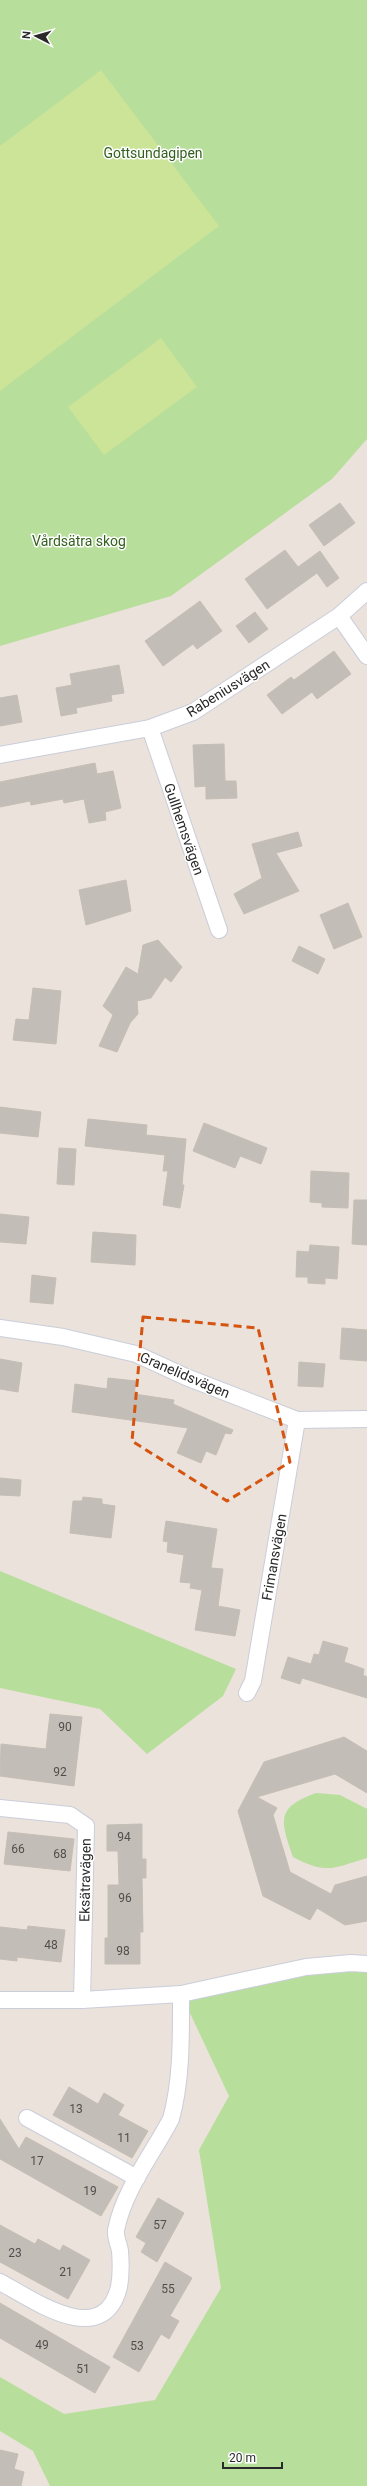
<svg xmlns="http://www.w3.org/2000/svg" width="367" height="2486" font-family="Roboto,sans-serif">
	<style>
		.green { fill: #b8de9b }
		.pitch { fill: #cbe497 }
		.building { fill: #c3bdb7; stroke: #c5beb5 }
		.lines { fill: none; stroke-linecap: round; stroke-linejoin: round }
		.street-casing { stroke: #caceda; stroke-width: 18 }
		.street { stroke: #fff; stroke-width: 16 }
		.marked { fill: none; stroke: #d5540f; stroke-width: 3; stroke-dasharray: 8 5; stroke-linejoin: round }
		.labels { text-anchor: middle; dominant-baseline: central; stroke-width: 3; stroke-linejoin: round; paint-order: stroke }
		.number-label { font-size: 12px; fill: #504e4c }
		.park-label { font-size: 14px; fill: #33601e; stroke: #fff }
		.street-label { font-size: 14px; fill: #292929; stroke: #fff }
	</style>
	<rect width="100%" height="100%" fill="#eae2db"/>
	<g class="green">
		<polygon points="0,0 367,0 367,439 332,479 171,596 0,646"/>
		<polygon points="0,1571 236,1669 223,1696 147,1754 100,1709 0,1688"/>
		<path d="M316,1793l24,2 27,14v49c-34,10 -40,17 -74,-1 -12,-37 -18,-49 23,-64z"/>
		<polygon points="367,1964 367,2486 50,2486 33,2451 0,2431 0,2377 64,2414 155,2400 221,2288 199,2150 229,2096 181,1994"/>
	</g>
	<g class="pitch">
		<polygon points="101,70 219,226 0,391 0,146"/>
		<polygon points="161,338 197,387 104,455 68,407"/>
	</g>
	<g class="building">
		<polygon points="340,503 355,523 324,546 309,525"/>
		<polygon points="285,550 298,567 320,551 339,578 327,587 317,573 267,609 245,579"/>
		<polygon points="200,601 222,631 197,649 193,644 163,666 145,641"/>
		<polygon points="255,612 268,629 249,643 236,626"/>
		<polygon points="334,651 351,674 317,699 312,692 282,714 267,695 291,677 294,680"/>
		<polygon points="119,665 124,693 111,695 112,701 76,708 77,713 61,716 56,688 72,685 70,674"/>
		<polygon points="17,695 22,722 0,726 0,698"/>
		<polygon points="224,744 225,781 236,781 237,798 206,799 206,786 195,787 193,745"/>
		<polygon points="95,763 97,774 113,771 121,808 105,812 106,820 89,823 84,799 64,803 63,799 31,805 30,801 0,807 0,782"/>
		<polygon points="298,832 302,846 276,853 299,891 244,914 234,894 262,878 252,844"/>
		<polygon points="126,880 131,911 86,925 79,890"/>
		<polygon points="348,903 362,937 334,949 320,915"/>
		<polygon points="158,940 182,967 171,982 165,977 151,998 137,1001 138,1014 130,1023 117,1052 99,1046 113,1015 103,1006 126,967 138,974 143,945"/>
		<polygon points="299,946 325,959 318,974 292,961"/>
		<polygon points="33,988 61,991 56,1044 13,1040 16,1019 29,1020"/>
		<polygon points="0,1107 41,1112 38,1137 0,1133"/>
		<polygon points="88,1119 147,1125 146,1135 186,1139 182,1185 184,1185 180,1208 163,1205 168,1171 163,1171 165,1155 85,1146"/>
		<polygon points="204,1123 267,1148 261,1164 240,1156 235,1168 193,1151"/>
		<polygon points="59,1148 76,1149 74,1185 57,1184"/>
		<polygon points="311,1171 349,1173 348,1208 322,1207 322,1203 310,1202"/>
		<polygon points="354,1200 367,1200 367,1245 352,1244"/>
		<polygon points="0,1214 29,1217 26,1244 0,1242"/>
		<polygon points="93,1232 136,1235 135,1265 91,1262"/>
		<polygon points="310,1245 339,1247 337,1279 325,1278 325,1284 308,1283 308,1277 296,1277 297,1251 309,1252"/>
		<polygon points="32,1275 56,1278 53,1304 30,1302"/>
		<polygon points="342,1328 367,1330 367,1361 340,1359"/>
		<polygon points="0,1359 22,1363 18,1392 0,1389"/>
		<polygon points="299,1362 325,1364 323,1387 298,1386"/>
		<polygon points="108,1378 136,1381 134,1394 174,1400 173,1404 233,1430 231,1434 225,1433 216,1455 206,1451 201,1463 177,1453 188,1428 72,1412 75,1384 107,1389"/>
		<polygon points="0,1478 21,1480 20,1496 0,1495"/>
		<polygon points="83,1497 102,1499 102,1504 115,1506 111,1538 70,1533 73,1501 82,1501"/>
		<polygon points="166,1521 217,1529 211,1568 223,1569 218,1606 240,1610 235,1636 195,1630 202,1590 190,1588 191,1583 180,1582 184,1555 167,1552 168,1542 163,1541"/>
		<polygon points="323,1641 348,1648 344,1662 364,1669 363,1675 367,1677 367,1698 302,1678 300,1684 281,1678 288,1657 311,1664 314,1654 319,1655"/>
		<polygon points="50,1714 82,1717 74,1786 0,1776 1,1744 46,1749"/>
		<polygon points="344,1737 367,1751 367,1793 335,1774 257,1797 277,1808 273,1815 290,1872 331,1894 335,1885 367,1876 367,1921 345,1925 317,1908 310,1920 263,1896 238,1811 264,1762"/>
		<polygon points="142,1824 142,1859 146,1859 146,1878 142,1878 143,1932 140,1932 140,1964 105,1964 105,1938 108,1938 108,1885 119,1885 118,1851 107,1851 107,1825"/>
		<polygon points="8,1832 74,1839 70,1871 4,1864"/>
		<polygon points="28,1926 65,1930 61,1962 17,1957 17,1961 0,1959 0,1927 27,1930"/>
		<polygon points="69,2087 98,2104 104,2093 124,2105 118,2115 148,2131 132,2158 53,2115"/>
		<polygon points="0,2119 19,2149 26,2137 118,2187 101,2216 0,2159"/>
		<polygon points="158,2198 184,2213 157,2262 141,2252 146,2243 136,2237"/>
		<polygon points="0,2225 35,2244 38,2239 60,2251 63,2245 90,2260 68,2299 0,2262"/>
		<polygon points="165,2262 192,2278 170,2316 179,2321 169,2339 161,2334 139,2372 113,2357"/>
		<polygon points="0,2303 110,2367 95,2393 0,2338"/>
		<polygon points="0,2450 18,2454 14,2469 24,2472 21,2486 0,2486"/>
	</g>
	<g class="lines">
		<defs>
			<g id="street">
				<polyline points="339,616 367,656"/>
				<polyline points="150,728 219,930"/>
				<polyline points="0,755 150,728 193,712 339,616 367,591"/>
				<polyline points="0,1328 63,1337 136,1354 186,1377 297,1420 367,1419"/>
				<polyline points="247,1693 253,1681 297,1420"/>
				<polyline points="0,1808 70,1815 86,1826 82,2000"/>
				<polyline points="0,2000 82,2000 181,1994 306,1967 351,1963 367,1964"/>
				<polyline points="27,2118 137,2178"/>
				<path d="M0,2282c32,17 103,69 119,5 2,-11 2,-24 1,-36 -1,-7 -5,-14 -4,-21 8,-40 36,-75 55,-111 11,-40 10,-84 10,-125"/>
			</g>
		</defs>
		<use href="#street" class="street-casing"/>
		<use href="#street" class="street"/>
	</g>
	<path class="marked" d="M143,1317l115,11 32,134 -63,39 -95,-60z"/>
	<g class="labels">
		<g class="number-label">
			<text x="65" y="1727">90</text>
			<text x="60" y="1772">92</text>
			<text x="124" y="1837">94</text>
			<text x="18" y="1849">66</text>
			<text x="60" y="1854">68</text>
			<text x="125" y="1898">96</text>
			<text x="51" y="1945">48</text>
			<text x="123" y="1951">98</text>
			<text x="76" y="2109">13</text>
			<text x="124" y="2138">11</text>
			<text x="37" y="2161">17</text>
			<text x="90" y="2191">19</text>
			<text x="160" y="2225">57</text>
			<text x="15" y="2253">23</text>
			<text x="66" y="2272">21</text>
			<text x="168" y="2289">55</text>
			<text x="42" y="2345">49</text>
			<text x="137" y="2346">53</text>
			<text x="83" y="2369">51</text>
		</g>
		<g class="park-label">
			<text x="153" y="153">Gottsundagipen</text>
			<text x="79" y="541">Vårdsätra skog</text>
		</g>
		<g class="street-label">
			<text transform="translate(228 688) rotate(-32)">Rabeniusvägen</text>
			<text transform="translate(184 829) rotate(71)">Gullhemsvägen</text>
			<text transform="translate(185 1375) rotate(23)">Granelidsvägen</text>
			<text transform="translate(274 1557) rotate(-80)">Frimansvägen</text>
			<text transform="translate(85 1880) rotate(-89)">Eksätravägen</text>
		</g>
	</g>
	<g transform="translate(36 36) rotate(276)" stroke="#ffffff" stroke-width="3" paint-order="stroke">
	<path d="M0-3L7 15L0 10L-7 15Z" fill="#292929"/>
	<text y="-6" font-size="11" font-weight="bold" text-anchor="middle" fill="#292929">N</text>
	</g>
	<path d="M223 2462v6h59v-6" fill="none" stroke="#292929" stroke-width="2"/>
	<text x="229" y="2462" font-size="12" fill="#292929" stroke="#ffffff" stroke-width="3" paint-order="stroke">20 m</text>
</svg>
